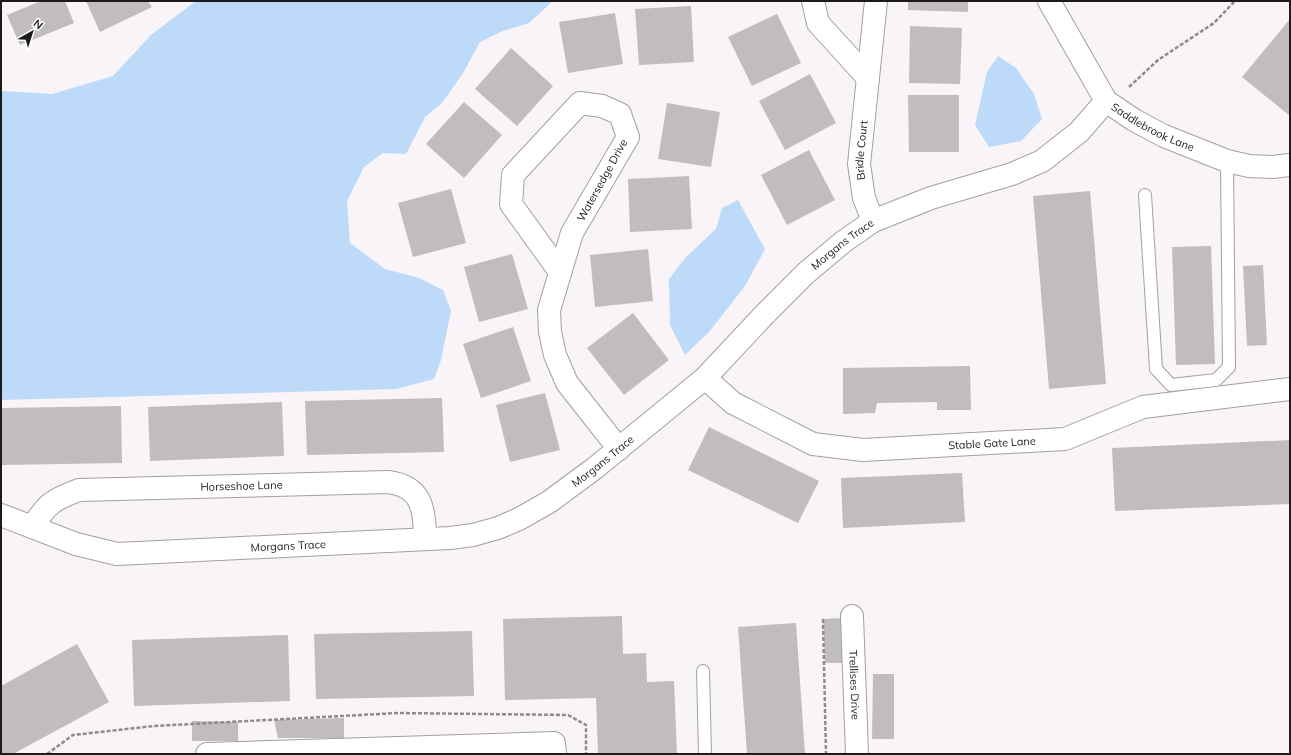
<svg xmlns="http://www.w3.org/2000/svg" width="1291" height="755" font-family="Mulish,sans-serif">
	<style>
		.water { fill: #bddaf9 }
		.building { fill: #c1bcc0 }
		.lines { fill: none; stroke-linecap: round; stroke-linejoin: round }
		.service-casing { stroke: #a39fa3; stroke-width: 14 }
		.minor-casing { stroke: #a39fa3; stroke-width: 24 }
		.path { stroke: #8e8b8d; stroke-width: 2.5; stroke-dasharray: 4 2; stroke-linecap: butt }
		.service { stroke: #fff; stroke-width: 12 }
		.minor { stroke: #fff; stroke-width: 22 }
		.labels { text-anchor: middle; dominant-baseline: central; stroke-width: 3; stroke-linejoin: round; paint-order: stroke }
		.street-label { font-size: 11px; fill: #1c1a1b; stroke: #fff }
	</style>
	<rect width="100%" height="100%" fill="#f8f4f8"/>
	<g class="water">
		<polygon points="196,1 553,1 529,23 503,31 480,42 463,73 442,103 425,117 406,154 383,153 364,167 347,201 350,243 385,269 419,278 443,290 451,311 441,360 434,379 396,389 1,400 1,91 52,94 113,76 151,35"/>
		<polygon points="998,56 1016,68 1034,94 1042,119 1021,141 989,147 975,125 987,72"/>
		<polygon points="738,200 765,249 745,286 709,332 685,355 670,325 669,279 686,257 716,229 722,208"/>
	</g>
	<g class="building">
		<polygon points="41,1 65,1 74,23 20,45 7,15"/>
		<polygon points="86,1 148,1 152,7 100,32"/>
		<polygon points="908,1 968,1 968,12 908,10"/>
		<polygon points="691,6 694,62 639,65 635,9"/>
		<polygon points="615,13 623,64 568,73 559,22"/>
		<polygon points="777,14 801,63 752,86 728,37"/>
		<polygon points="1290,19 1290,116 1242,77"/>
		<polygon points="910,26 962,28 960,84 909,83"/>
		<polygon points="511,48 553,86 517,126 475,89"/>
		<polygon points="810,74 836,123 785,150 759,101"/>
		<polygon points="908,95 959,95 959,152 909,152"/>
		<polygon points="464,102 502,135 464,178 426,144"/>
		<polygon points="667,103 720,112 711,167 658,159"/>
		<polygon points="809,150 835,200 787,225 761,175"/>
		<polygon points="689,176 692,229 630,232 628,179"/>
		<polygon points="451,189 466,243 413,257 398,203"/>
		<polygon points="1090,191 1106,384 1049,389 1033,196"/>
		<polygon points="1211,246 1215,364 1176,365 1172,247"/>
		<polygon points="648,249 653,301 595,307 590,255"/>
		<polygon points="512,254 528,309 479,322 464,267"/>
		<polygon points="1263,265 1267,345 1247,346 1243,266"/>
		<polygon points="633,313 669,360 624,395 587,348"/>
		<polygon points="513,327 531,381 481,398 463,344"/>
		<polygon points="970,366 971,410 937,410 937,402 877,403 875,413 843,414 843,368"/>
		<polygon points="545,393 560,450 510,462 496,405"/>
		<polygon points="442,398 444,452 307,455 305,401"/>
		<polygon points="282,402 284,456 150,461 148,407"/>
		<polygon points="121,406 122,463 1,465 1,408"/>
		<polygon points="709,427 819,481 798,523 688,470"/>
		<polygon points="1290,440 1290,504 1115,511 1112,448"/>
		<polygon points="962,473 965,522 843,528 841,478"/>
		<polygon points="622,616 623,654 646,653 647,682 674,681 677,754 598,754 596,698 505,700 503,619"/>
		<polygon points="842,618 843,663 825,663 823,619"/>
		<polygon points="796,623 805,754 747,754 738,627"/>
		<polygon points="472,631 474,696 316,699 314,634"/>
		<polygon points="288,635 290,701 134,706 132,640"/>
		<polygon points="77,644 109,702 13,754 1,754 1,686"/>
		<polygon points="873,674 894,674 894,739 872,739"/>
		<polygon points="344,718 344,738 278,738 274,720"/>
		<polygon points="192,721 238,722 238,741 192,741"/>
	</g>
	<g class="lines">
		<defs>
			<g id="service">
				<polyline points="1145,195 1156,369 1171,385 1216,380 1229,367 1227,161"/>
				<polyline points="703,671 705,754"/>
			</g>
			<g id="minor">
				<polyline points="813,1 818,23 868,78"/>
				<path id="s1" d="M1049,1l57,100 28,19 30,16 63,25 22,5 23,1 18,-2"/>
				<path id="s2" d="M873,221l-9,-23 -5,-34 17,-163"/>
				<polyline points="560,272 511,204 513,175 580,103 602,106 620,114 628,137 572,233 549,310 550,332 555,355 567,383 619,449"/>
				<path id="s3" d="M705,378l28,25 80,41 50,6 202,-11 78,-32 147,-18"/>
				<path id="s4" d="M1,515l75,29 41,10 333,-16 23,-3 25,-7 21,-9 30,-17 46,-34 110,-90 60,-64 41,-41 37,-31 30,-21 58,-23 81,-24 30,-13 37,-29 27,-31"/>
				<path id="s5" d="M32,527c16,-24 20,-27 47,-37l309,-8c34,4 37,28 37,57"/>
				<path id="s6" d="M852,616l5,138"/>
				<polyline points="207,754 554,743 555,754"/>
			</g>
		</defs>
		<use href="#service" class="service-casing"/>
		<use href="#minor" class="minor-casing"/>
		<g class="path">
			<polyline points="1129,87 1158,60 1214,23 1235,1"/>
			<polyline points="823,619 826,754"/>
			<polyline points="47,754 73,735 154,726 398,713 568,715 586,725 586,754"/>
		</g>
		<use href="#service" class="service"/>
		<use href="#minor" class="minor"/>
	</g>
	<g class="labels">
		<g class="street-label">
			<text stroke="none"><textPath href="#s1" startOffset="169">Saddlebrook Lane</textPath></text>
			<text stroke="none"><textPath href="#s2" startOffset="73">Bridle Court</textPath></text>
			<text transform="translate(602 180) rotate(-61)">Watersedge Drive</text>
			<text stroke="none"><textPath href="#s4" startOffset="954">Morgans Trace</textPath></text>
			<text stroke="none"><textPath href="#s3" startOffset="307">Stable Gate Lane</textPath></text>
			<text stroke="none"><textPath href="#s4" startOffset="630">Morgans Trace</textPath></text>
			<text stroke="none"><textPath href="#s5" startOffset="224">Horseshoe Lane</textPath></text>
			<text stroke="none"><textPath href="#s4" startOffset="294">Morgans Trace</textPath></text>
			<text stroke="none"><textPath href="#s6" startOffset="69">Trellises Drive</textPath></text>
		</g>
	</g>
	<rect width="1291" height="755" fill="none" stroke="#1c1a1b" stroke-width="4"/>
	<g transform="translate(32 32) rotate(39)" stroke="#ffffff" stroke-width="3" paint-order="stroke">
	<path d="M0-3L7 15L0 10L-7 15Z" fill="#1c1a1b"/>
	<text y="-6" font-size="11" font-weight="bold" text-anchor="middle" fill="#1c1a1b">N</text>
	</g>
</svg>
